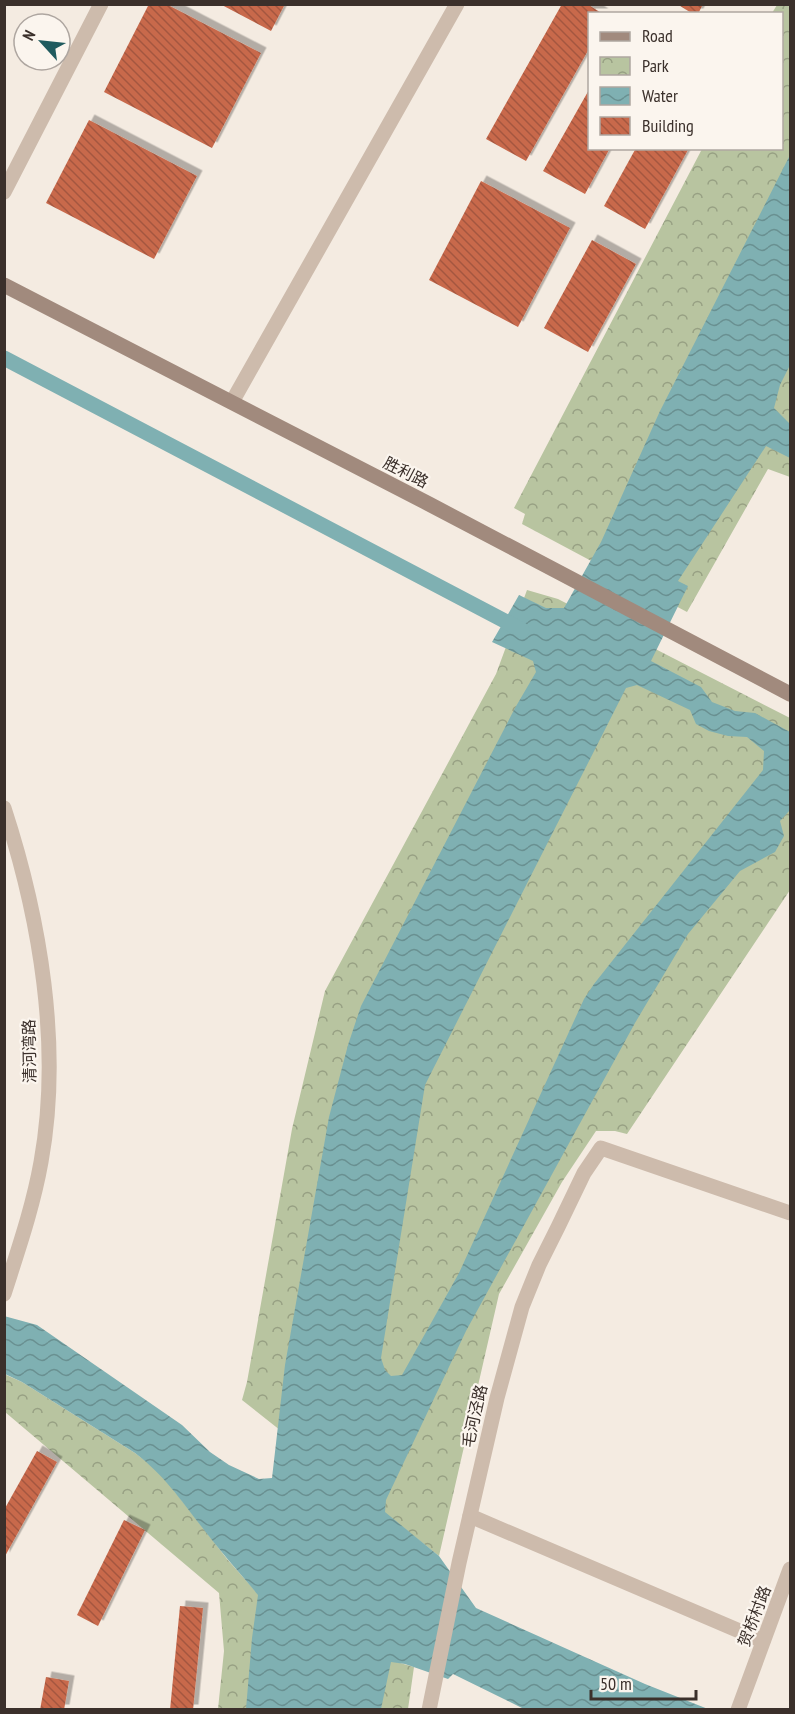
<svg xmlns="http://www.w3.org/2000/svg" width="795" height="1714" font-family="'PT Sans Narrow','Noto Sans SC',sans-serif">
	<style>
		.park { fill: url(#park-crowns) }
		.water { fill: url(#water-waves); fill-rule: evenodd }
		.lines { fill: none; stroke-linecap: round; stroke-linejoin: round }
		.canal { stroke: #7fb0b2; stroke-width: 15 }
		.building { fill: url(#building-back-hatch); filter: url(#shadow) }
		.street { stroke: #cdbbac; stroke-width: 15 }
		.secondary { stroke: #a18a7d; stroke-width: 15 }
		.labels { text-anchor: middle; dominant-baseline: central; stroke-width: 4.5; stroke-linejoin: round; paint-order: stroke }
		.street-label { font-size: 16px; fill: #3b302b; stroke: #fbf5ee }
	</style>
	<defs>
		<pattern id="park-crowns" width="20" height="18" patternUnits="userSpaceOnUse" patternTransform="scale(1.5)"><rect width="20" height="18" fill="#b8c4a0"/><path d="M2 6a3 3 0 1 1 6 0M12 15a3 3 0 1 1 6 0" fill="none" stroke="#97a083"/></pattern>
		<pattern id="water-waves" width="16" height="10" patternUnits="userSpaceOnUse" patternTransform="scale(1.5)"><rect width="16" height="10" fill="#7fb0b2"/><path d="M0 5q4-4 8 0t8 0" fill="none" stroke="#699091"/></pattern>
		<pattern id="building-back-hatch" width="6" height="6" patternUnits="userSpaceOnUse" patternTransform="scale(1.5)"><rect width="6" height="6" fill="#c8694b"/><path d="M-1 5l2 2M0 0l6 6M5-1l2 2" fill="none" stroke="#a4573f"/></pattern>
		<filter id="shadow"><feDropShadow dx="5.5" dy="-5.5" stdDeviation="0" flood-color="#0004"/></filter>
	</defs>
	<rect width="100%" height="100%" fill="#f4ebe1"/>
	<g class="park">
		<polygon points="777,5 790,5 790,477 768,469 687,612 522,524 525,514 514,508 702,149 782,148 782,14 772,13"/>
		<polygon points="527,590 558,599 790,718 790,890 627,1134 615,1131 596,1131 562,1182 499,1294 439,1556 242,1400 247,1382 292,1129 325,991 496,674"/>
		<polygon points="4,1374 22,1382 135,1453 151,1465 166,1480 227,1559 259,1595 383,1658 414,1667 408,1709 218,1709 224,1651 219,1593 5,1412"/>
	</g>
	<path class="water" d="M790,155v210l-10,20 -6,23 16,16v34l-24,-12 -88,135 10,5 -37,75 50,26 11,15 23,9 20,2 35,19v78l-10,11 4,15 -9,16 -35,19 -52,63 -53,89 -169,308 -80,169 -1,12 54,44 37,52 169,76 63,25h-184l-71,-35 -5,5 -43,-15 -14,-2 -10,47h-135l6,-71 6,-43c-19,-23 -39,-45 -57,-69 -22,-28 -36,-50 -66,-73l-113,-71 -17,-8 -1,-58 33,9 145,100 28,27 19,13 30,14 13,-1 13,-113 44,-248 19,-72 13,-39 154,-298 21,-36 -3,-11 -41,-19 27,-47 27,13h18l37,-66 59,-131zM637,685l53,25 6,14 13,7 19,5 19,1 17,14 -1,19 -169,214 -10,15 -125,274 -57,102 -11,1 -6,-6 -4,-12 44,-273 201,-397z"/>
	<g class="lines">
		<polyline class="canal" points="4,358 522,630"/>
	</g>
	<g class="building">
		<polygon points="149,4 166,4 261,53 212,148 104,92"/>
		<polygon points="220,4 285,4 271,31"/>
		<polygon points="562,4 587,4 603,14 590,14 590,47 526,161 486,139"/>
		<polygon points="677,4 703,4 698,14 693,14"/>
		<polygon points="590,88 590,148 610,148 585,194 543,171"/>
		<polygon points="89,120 197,176 154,259 46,203"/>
		<polygon points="636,148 689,148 645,229 604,206"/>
		<polygon points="481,181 570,228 518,327 429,280"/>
		<polygon points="592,240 636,264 588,352 544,328"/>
		<polygon points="37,1451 57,1462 4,1558 4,1510"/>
		<polygon points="124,1520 145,1530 98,1626 77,1615"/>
		<polygon points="180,1606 203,1608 193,1710 170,1710"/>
		<polygon points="46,1677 69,1681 64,1710 40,1710"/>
	</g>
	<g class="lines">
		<g class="street">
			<polyline points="4,192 101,4"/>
			<polyline points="232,402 457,4"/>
			<path d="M4,808c36,110 58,239 37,354 -8,45 -23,88 -37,132"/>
			<polyline points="470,1516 763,1641"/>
			<polyline points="429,1710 459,1563 497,1398 522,1307 539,1265 558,1227 584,1173 601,1148 790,1213"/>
			<polyline points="738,1710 790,1569"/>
		</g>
		<polyline class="secondary" points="4,285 429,504 790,694"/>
	</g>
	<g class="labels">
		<g class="street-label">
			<text transform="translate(406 472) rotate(27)">胜利路</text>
			<text transform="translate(29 1051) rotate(-91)">清河湾路</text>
			<text transform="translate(474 1416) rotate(-77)">毛河泾路</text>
			<text transform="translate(754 1616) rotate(-69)">贺桥村路</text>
		</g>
	</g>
	<rect width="795" height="1714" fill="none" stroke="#3b302b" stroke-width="12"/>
	<rect x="588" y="12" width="195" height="138" fill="#fbf5ee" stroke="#aea6a0" stroke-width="1.5"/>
	<rect x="600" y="32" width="30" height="9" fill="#a18a7d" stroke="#aea6a0" stroke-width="1.5"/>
	<text x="642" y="42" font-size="18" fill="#3b302b">Road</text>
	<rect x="600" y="57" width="30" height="18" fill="url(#park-crowns)" stroke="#aea6a0" stroke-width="1.5"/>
	<text x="642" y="72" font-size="18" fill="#3b302b">Park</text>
	<rect x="600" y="87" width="30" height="18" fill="url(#water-waves)" stroke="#aea6a0" stroke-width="1.5"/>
	<text x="642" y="102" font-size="18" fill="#3b302b">Water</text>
	<rect x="600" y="117" width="30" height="18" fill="url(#building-back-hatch)" stroke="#aea6a0" stroke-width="1.5"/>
	<text x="642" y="132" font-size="18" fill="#3b302b">Building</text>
	<g transform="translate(42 42) rotate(297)"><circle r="28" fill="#fbf5ee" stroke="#aea6a0" stroke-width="1.5"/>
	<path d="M0-4.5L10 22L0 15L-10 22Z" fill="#1f5a5e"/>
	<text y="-9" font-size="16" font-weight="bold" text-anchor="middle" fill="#3b302b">N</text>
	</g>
	<path d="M591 1690v9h105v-9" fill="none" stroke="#3b302b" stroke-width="3"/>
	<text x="600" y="1690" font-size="18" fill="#3b302b" stroke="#fbf5ee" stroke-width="4.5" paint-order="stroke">50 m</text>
</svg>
